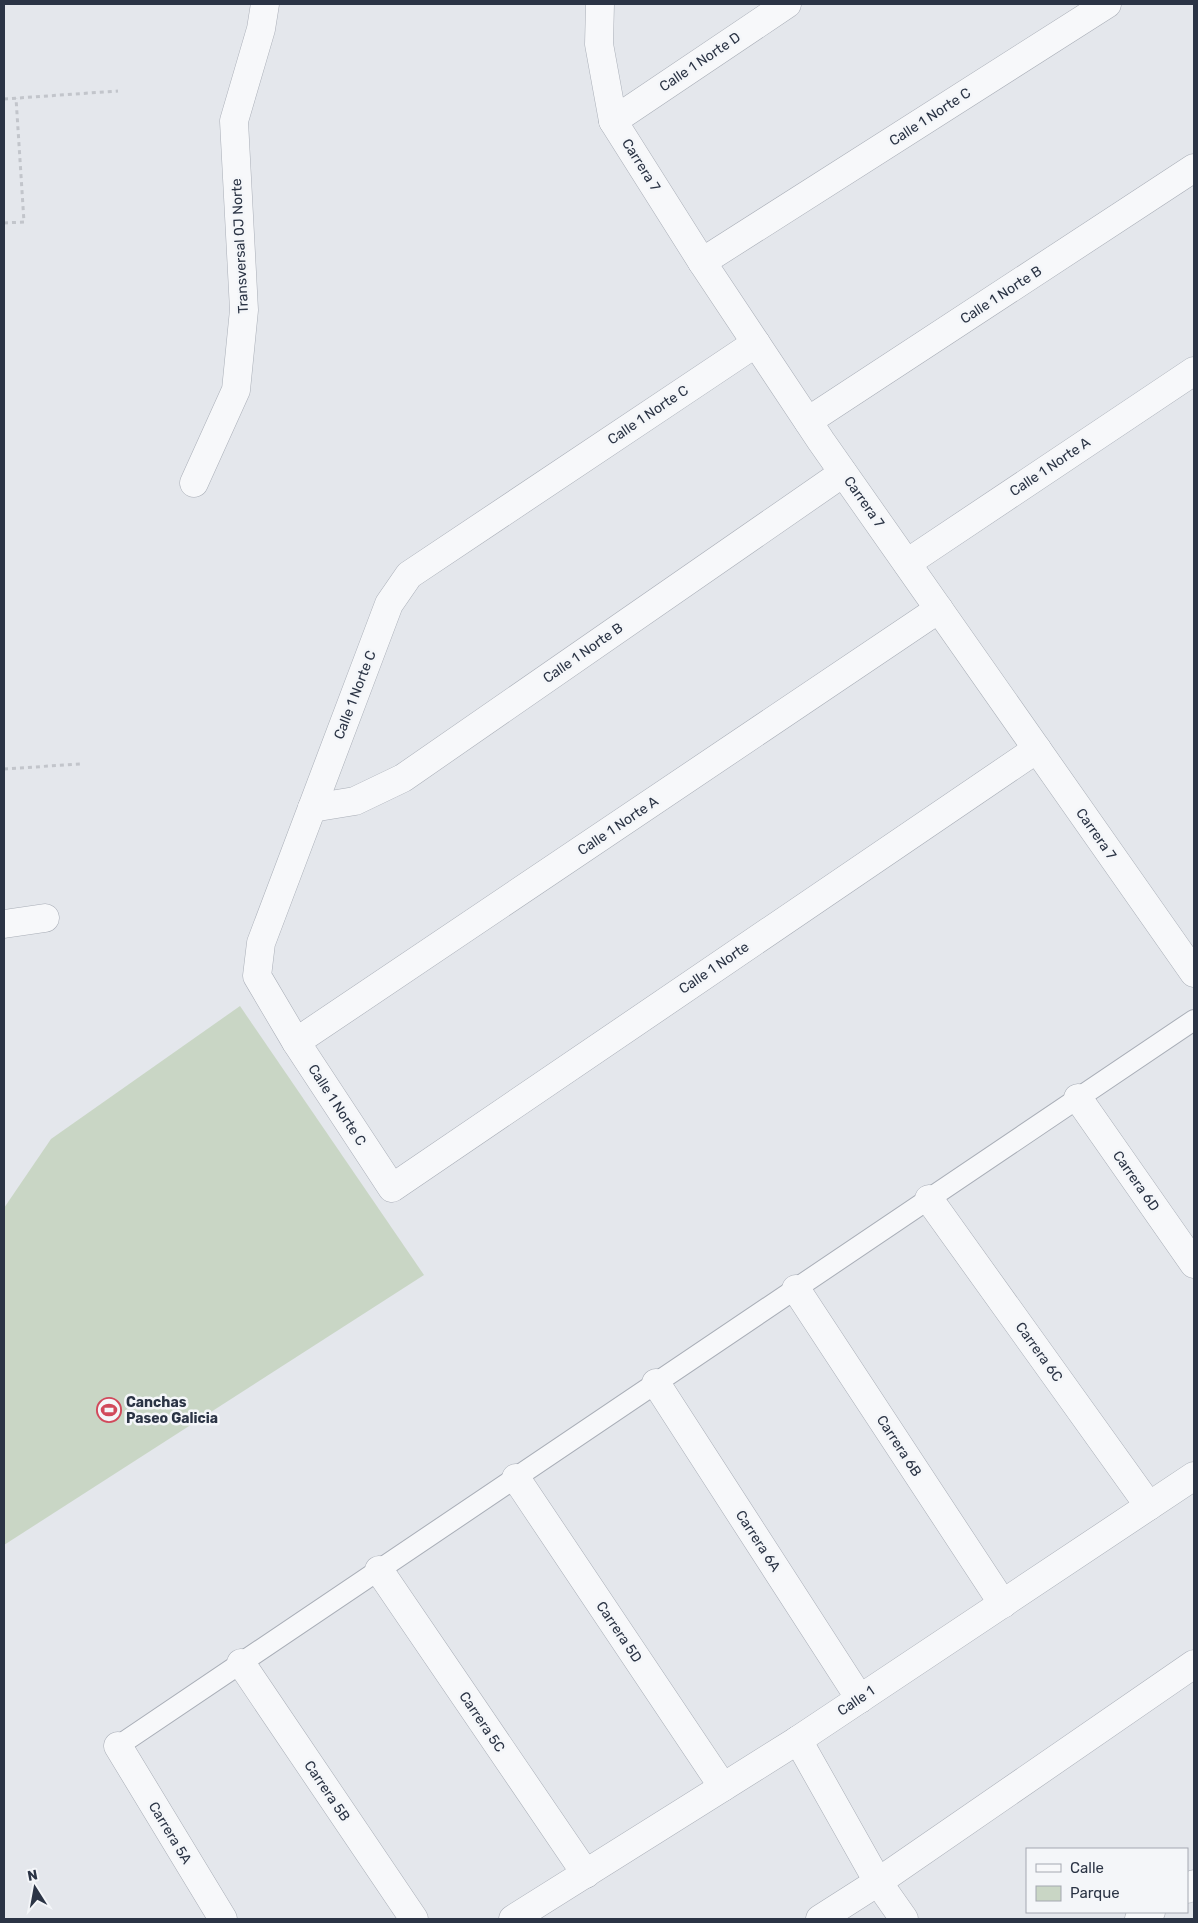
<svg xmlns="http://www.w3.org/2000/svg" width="1198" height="1923" font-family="Rubik,sans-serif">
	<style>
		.green { fill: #c9d6c5 }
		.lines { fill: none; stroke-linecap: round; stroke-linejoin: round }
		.pedestrian-casing { stroke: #a9aeb7; stroke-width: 22 }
		.minor-casing { stroke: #a9aeb7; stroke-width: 29 }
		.path { stroke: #c2c5cb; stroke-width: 3; stroke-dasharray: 4 4; stroke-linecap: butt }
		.pedestrian { stroke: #f7f8fa; stroke-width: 20 }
		.minor { stroke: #f7f8fa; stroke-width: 28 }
		.labels { text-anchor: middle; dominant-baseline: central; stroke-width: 5; stroke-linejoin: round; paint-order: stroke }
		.street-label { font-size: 14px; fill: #2b3445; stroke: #f4f6f9 }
		.poi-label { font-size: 14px; font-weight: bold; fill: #2b3445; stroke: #f4f6f9; text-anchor: start }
	</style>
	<rect width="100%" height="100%" fill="#e4e7ec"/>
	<polygon class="green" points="240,1006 424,1275 4,1545 4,1208 51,1139"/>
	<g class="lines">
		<defs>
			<polyline id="pedestrian" points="118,1746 1194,1020"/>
			<g id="minor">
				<polyline points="600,4 599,44 613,121 702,262 821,441 1194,973"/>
				<polyline points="613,121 787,4"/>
				<polyline points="702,262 1107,4"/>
				<polyline points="756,343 409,575 389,604 261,943 257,976 296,1042 392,1188 1037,749"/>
				<polyline points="808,421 1194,168"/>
				<polyline points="194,483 236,390 244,310 234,121 261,29 265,4"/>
				<polyline points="907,563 1194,371"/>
				<polyline points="312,808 355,801 403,778 843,473"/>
				<polyline points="4,924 45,918"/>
				<polyline points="296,1042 939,609"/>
				<polyline points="1078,1098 1194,1264"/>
				<polyline points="929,1199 1149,1506"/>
				<polyline points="796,1289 1003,1604"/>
				<polyline points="656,1383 860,1699"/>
				<polyline points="516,1478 723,1787"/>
				<polyline points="379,1570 586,1874"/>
				<polyline points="241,1663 414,1919"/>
				<polyline points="798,1740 878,1882 904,1919"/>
				<polyline points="118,1746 223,1919"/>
				<polyline points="1187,1889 1194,1884"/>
				<polyline points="513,1919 798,1740 1194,1476"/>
				<polyline points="820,1919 878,1882 1194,1664"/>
				<polyline points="1139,1919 1151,1912"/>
			</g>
		</defs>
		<use href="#pedestrian" class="pedestrian-casing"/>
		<use href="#minor" class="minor-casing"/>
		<g class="path">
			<polyline points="4,99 118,91"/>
			<polyline points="4,223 24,222 16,98"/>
			<polyline points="4,769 80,764"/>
		</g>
		<use href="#pedestrian" class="pedestrian"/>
		<use href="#minor" class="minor"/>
	</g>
	<defs>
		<symbol id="stadium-ring" viewBox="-11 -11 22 22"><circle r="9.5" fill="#f4f6f9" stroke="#d1495b" stroke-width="1.5"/><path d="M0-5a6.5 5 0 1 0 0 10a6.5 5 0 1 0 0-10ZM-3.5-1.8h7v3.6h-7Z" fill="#d1495b"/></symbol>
	</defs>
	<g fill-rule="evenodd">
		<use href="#stadium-ring" x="95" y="1396" width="28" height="28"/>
	</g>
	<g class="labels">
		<g class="street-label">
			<text transform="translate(700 62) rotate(-34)">Calle 1 Norte D</text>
			<text transform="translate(930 117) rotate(-33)">Calle 1 Norte C</text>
			<text transform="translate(641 165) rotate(58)">Carrera 7</text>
			<text transform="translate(240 246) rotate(-93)">Transversal 0J Norte</text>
			<text transform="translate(1001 295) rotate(-33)">Calle 1 Norte B</text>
			<text transform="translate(648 415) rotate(-34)">Calle 1 Norte C</text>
			<text transform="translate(1050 467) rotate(-34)">Calle 1 Norte A</text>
			<text transform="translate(864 502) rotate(55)">Carrera 7</text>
			<text transform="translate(583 653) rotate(-35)">Calle 1 Norte B</text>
			<text transform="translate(355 695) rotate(-69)">Calle 1 Norte C</text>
			<text transform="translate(618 826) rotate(-34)">Calle 1 Norte A</text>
			<text transform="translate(1096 834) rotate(55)">Carrera 7</text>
			<text transform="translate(714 968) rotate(-34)">Calle 1 Norte</text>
			<text transform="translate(337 1105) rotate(57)">Calle 1 Norte C</text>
			<text transform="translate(1136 1181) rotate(55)">Carrera 6D</text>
			<text transform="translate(1039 1352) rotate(54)">Carrera 6C</text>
			<text transform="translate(899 1446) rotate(57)">Carrera 6B</text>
			<text transform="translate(758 1541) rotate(57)">Carrera 6A</text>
			<text transform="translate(619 1632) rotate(56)">Carrera 5D</text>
			<text transform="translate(856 1701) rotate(-34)">Calle 1</text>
			<text transform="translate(482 1722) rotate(56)">Carrera 5C</text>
			<text transform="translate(327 1791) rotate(56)">Carrera 5B</text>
			<text transform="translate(170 1833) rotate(59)">Carrera 5A</text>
		</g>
		<g class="poi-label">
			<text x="126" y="1402">Canchas<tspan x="126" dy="16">Paseo Galicia</tspan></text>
		</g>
	</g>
	<rect width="1198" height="1923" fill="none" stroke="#2b3445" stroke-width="10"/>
	<rect x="1026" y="1848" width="162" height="65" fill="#f4f6f9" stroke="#a4a8b1"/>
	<rect x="1036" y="1864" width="25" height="8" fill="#f7f8fa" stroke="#a4a8b1"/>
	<text x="1070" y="1873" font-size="15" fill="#2b3445">Calle</text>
	<rect x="1036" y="1886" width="25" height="15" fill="#c9d6c5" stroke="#a4a8b1"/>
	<text x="1070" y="1898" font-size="15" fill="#2b3445">Parque</text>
	<g transform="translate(35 1888) rotate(349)" stroke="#f4f6f9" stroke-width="4" paint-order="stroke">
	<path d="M0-4L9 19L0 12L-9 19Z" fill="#2b3445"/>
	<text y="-8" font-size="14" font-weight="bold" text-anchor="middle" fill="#2b3445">N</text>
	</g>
</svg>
